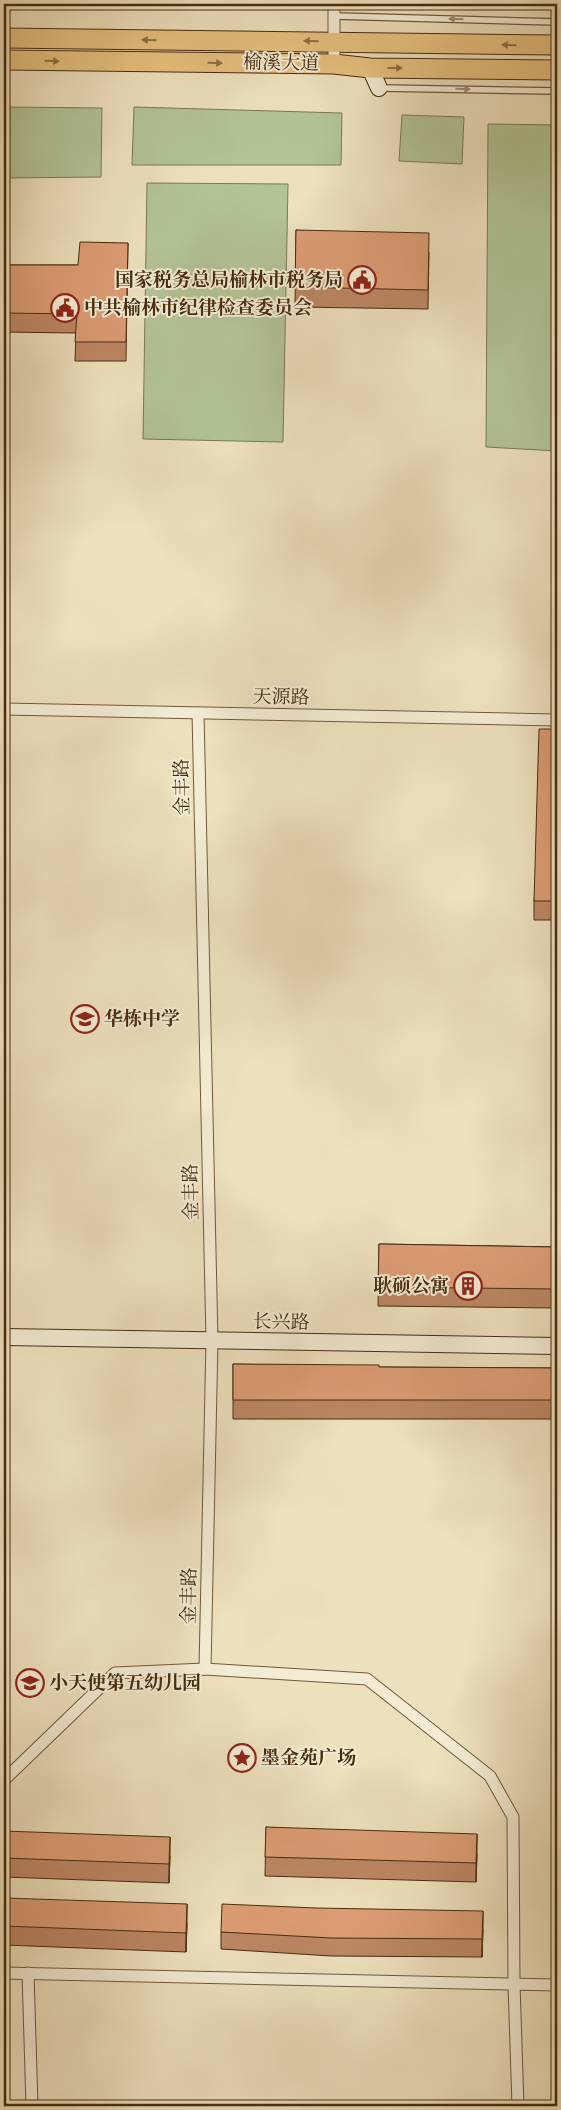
<svg xmlns="http://www.w3.org/2000/svg" width="561" height="2110" font-family="Alegreya,'Noto Serif SC',serif">
	<style>
		.green { fill: #b2c396; stroke: #7c7852 }
		.lines { fill: none; stroke-linecap: round; stroke-linejoin: round }
		.lane-casing { stroke: #70593a; stroke-width: 8 }
		.street-casing { stroke: #70593a; stroke-width: 13 }
		.secondary-casing { stroke: #462c0f; stroke-width: 18 }
		.primary-casing { stroke: #462c0f; stroke-width: 21 }
		.lane { stroke: #f3ebd4; stroke-width: 5.5 }
		.street { stroke: #f3ebd4; stroke-width: 11 }
		.secondary { stroke: #f3ebd4; stroke-width: 16 }
		.primary { stroke: #e6c07e; stroke-width: 19 }
		.wall { fill: #bd8664; stroke: #462c0f }
		.shaded-wall { fill: #9a6d51; stroke: #462c0f }
		.building { fill: #dc9c74; stroke: #462c0f }
		.oneway { fill: #9c8c72 }
		.oneway2 { fill: #8e6f41 }
		.labels { text-anchor: middle; dominant-baseline: central; stroke-width: 4; stroke-linejoin: round; paint-order: stroke }
		.street-label { font-size: 19px; fill: #462c0f; stroke: #f3ebd4 }
		.poi-label { font-size: 19px; font-weight: bold; fill: #462c0f; stroke: #f3ebd4; text-anchor: start }
	</style>
	<rect width="100%" height="100%" fill="#ede0bd"/>
	<filter id="stains"><feTurbulence type="fractalNoise" baseFrequency=".004" numOctaves="4"/><feColorMatrix values="0 0 0 0 .2 0 0 0 0 .09 0 0 0 0 .02 0 0 0 .5 -.17"/></filter>
	<radialGradient id="worn" r=".72"><stop offset=".6" stop-color="#630" stop-opacity="0"/><stop offset="1" stop-color="#630" stop-opacity=".3"/></radialGradient>
	<g class="green">
		<polygon points="4,107 102,108 101,177 4,178"/>
		<polygon points="134,107 342,113 341,165 132,165"/>
		<polygon points="402,115 464,117 462,164 399,161"/>
		<polygon points="488,124 557,125 557,451 486,447"/>
		<polygon points="147,183 288,184 283,442 143,439"/>
	</g>
	<g class="lines">
		<defs>
			<g id="lane">
				<polyline points="335,16 557,22"/>
				<polyline points="381,88 557,91"/>
			</g>
			<g id="street">
				<polyline points="334,64 334,4"/>
				<polyline points="4,709 557,720"/>
				<polyline points="198,713 212,1340 205,1669"/>
				<polyline points="4,1780 115,1673 205,1669 367,1679 490,1776 513,1817 514,1984 518,2106"/>
				<polyline points="4,1973 557,1985"/>
				<polyline points="28,1973 32,2106"/>
			</g>
			<g id="secondary">
				<polyline points="370,68 379,88"/>
				<polyline points="4,1337 557,1346"/>
			</g>
			<g id="primary">
				<polyline points="4,38 557,45"/>
				<polyline points="4,60 334,64 370,68 557,70"/>
			</g>
		</defs>
		<use href="#lane" class="lane-casing"/>
		<use href="#street" class="street-casing"/>
		<use href="#secondary" class="secondary-casing"/>
		<use href="#primary" class="primary-casing"/>
		<use href="#lane" class="lane"/>
		<use href="#street" class="street"/>
		<use href="#secondary" class="secondary"/>
		<use href="#primary" class="primary"/>
	</g>
	<g class="wall">
		<polygon points="296,230 429,252 428,309 295,307"/>
		<polygon points="128,243 126,361 75,361 76,333 4,332 4,265 78,265"/>
		<polygon points="557,729 557,920 534,920 534,901"/>
		<polygon points="379,1244 557,1247 557,1308 378,1306"/>
		<polygon points="233,1364 379,1367 557,1368 557,1419 233,1419"/>
		<polygon points="266,1827 477,1854 476,1882 265,1876"/>
		<polygon points="4,1831 170,1856 169,1883 4,1877"/>
		<polygon points="4,1898 187,1923 186,1952 4,1945"/>
		<polygon points="483,1929 482,1957 331,1956 221,1949 221,1932"/>
	</g>
	<g class="shaded-wall">
		<polygon points="477,1834 477,1854 476,1882 476,1863"/>
		<polygon points="170,1837 170,1856 169,1883 169,1864"/>
		<polygon points="187,1904 187,1923 186,1952 186,1933"/>
		<polygon points="483,1911 483,1929 482,1957 482,1939"/>
	</g>
	<g class="building">
		<polygon points="296,230 429,233 428,290 295,287"/>
		<polygon points="80,242 128,243 126,342 75,342 77,314 4,313 4,265 78,265"/>
		<polygon points="539,729 557,729 557,901 534,901"/>
		<polygon points="379,1244 557,1247 557,1289 378,1287"/>
		<polygon points="233,1364 379,1365 379,1367 557,1368 557,1400 233,1400"/>
		<polygon points="266,1827 477,1834 476,1863 265,1857"/>
		<polygon points="4,1831 170,1837 169,1864 4,1858"/>
		<polygon points="4,1898 187,1904 186,1933 4,1926"/>
		<polygon points="222,1904 316,1908 483,1911 482,1939 331,1938 221,1932"/>
	</g>
	<defs><path id="oneway-solid" d="M-6-.8H1V-3.2L6.5 0L1 3.2V.8H-6Z" transform="scale(1.25)"/></defs>
	<g class="oneway">
		<use href="#oneway-solid" transform="translate(456 19) rotate(-179)"/>
		<use href="#oneway-solid" transform="translate(463 89) rotate(1)"/>
	</g>
	<g class="oneway2">
		<use href="#oneway-solid" transform="translate(149 40) rotate(-179)"/>
		<use href="#oneway-solid" transform="translate(311 41) rotate(-179)"/>
		<use href="#oneway-solid" transform="translate(509 45) rotate(-179)"/>
		<use href="#oneway-solid" transform="translate(52 61) rotate(1)"/>
		<use href="#oneway-solid" transform="translate(215 63) rotate(1)"/>
		<use href="#oneway-solid" transform="translate(395 68)"/>
	</g>
	<defs>
		<symbol id="civic-ring" viewBox="-11 -11 22 22"><circle r="9.5" fill="#f3ebd4" stroke="#8f2418" stroke-width="1.5"/><path d="M-.6-6.5H3V-4.5H.6V-3L4-1V1h2V6H-6V1h2V-1L-.6-3ZM-1.2 2.5V6h2.4V2.5Z" fill="#8f2418"/></symbol>
		<symbol id="school-ring" viewBox="-11 -11 22 22"><circle r="9.5" fill="#f3ebd4" stroke="#8f2418" stroke-width="1.5"/><path d="M0-5L7-2L0 1L-7-2ZM-4 1L0 2.5L4 1V4Q0 6-4 4Z" fill="#8f2418"/></symbol>
		<symbol id="building-ring" viewBox="-11 -11 22 22"><circle r="9.5" fill="#f3ebd4" stroke="#8f2418" stroke-width="1.5"/><path d="M-4-6H4V6H1V3H-1V6H-4ZM-2.5-4.3h1.7v1.8h-1.7ZM.8-4.3h1.7v1.8H.8ZM-2.5-1h1.7V.8h-1.7ZM.8-1h1.7V.8H.8Z" fill="#8f2418"/></symbol>
		<symbol id="sight-ring" viewBox="-11 -11 22 22"><circle r="9.5" fill="#f3ebd4" stroke="#8f2418" stroke-width="1.5"/><path d="M0-6L1.8-2.2L6-1.7L2.9 1.2L3.7 5.4L0 3.3L-3.7 5.4L-2.9 1.2L-6-1.7L-1.8-2.2Z" fill="#8f2418"/></symbol>
	</defs>
	<g fill-rule="evenodd">
		<use href="#civic-ring" x="346" y="264" width="32" height="32"/>
		<use href="#civic-ring" x="49" y="292" width="32" height="32"/>
		<use href="#school-ring" x="69" y="1003" width="32" height="32"/>
		<use href="#building-ring" x="452" y="1270" width="32" height="32"/>
		<use href="#school-ring" x="14" y="1667" width="32" height="32"/>
		<use href="#sight-ring" x="226" y="1742" width="32" height="32"/>
	</g>
	<g class="labels">
		<g class="street-label">
			<text transform="translate(281 63) rotate(1)">榆溪大道</text>
			<text transform="translate(281 697) rotate(1)">天源路</text>
			<text transform="translate(182 787) rotate(-91)">金丰路</text>
			<text transform="translate(191 1192) rotate(-91)">金丰路</text>
			<text transform="translate(281 1322) rotate(1)">长兴路</text>
			<text transform="translate(189 1596) rotate(-89)">金丰路</text>
		</g>
		<g class="poi-label">
			<text x="343" y="280" text-anchor="end">国家税务总局榆林市税务局</text>
			<text x="84" y="308">中共榆林市纪律检查委员会</text>
			<text x="104" y="1019">华栋中学</text>
			<text x="449" y="1286" text-anchor="end">耿硕公寓</text>
			<text x="49" y="1683">小天使第五幼儿园</text>
			<text x="261" y="1758">墨金苑广场</text>
		</g>
	</g>
	<rect width="561" height="2110" fill="none" stroke="#ede0bd" stroke-width="20"/>
	<rect x="5" y="5" width="551" height="2100" fill="none" stroke="#462c0f" stroke-width="2.5"/>
	<rect x="10" y="10" width="541" height="2090" fill="none" stroke="#462c0f"/>
	<rect width="100%" height="100%" filter="url(#stains)"/>
	<rect width="100%" height="100%" fill="url(#worn)"/>
</svg>
